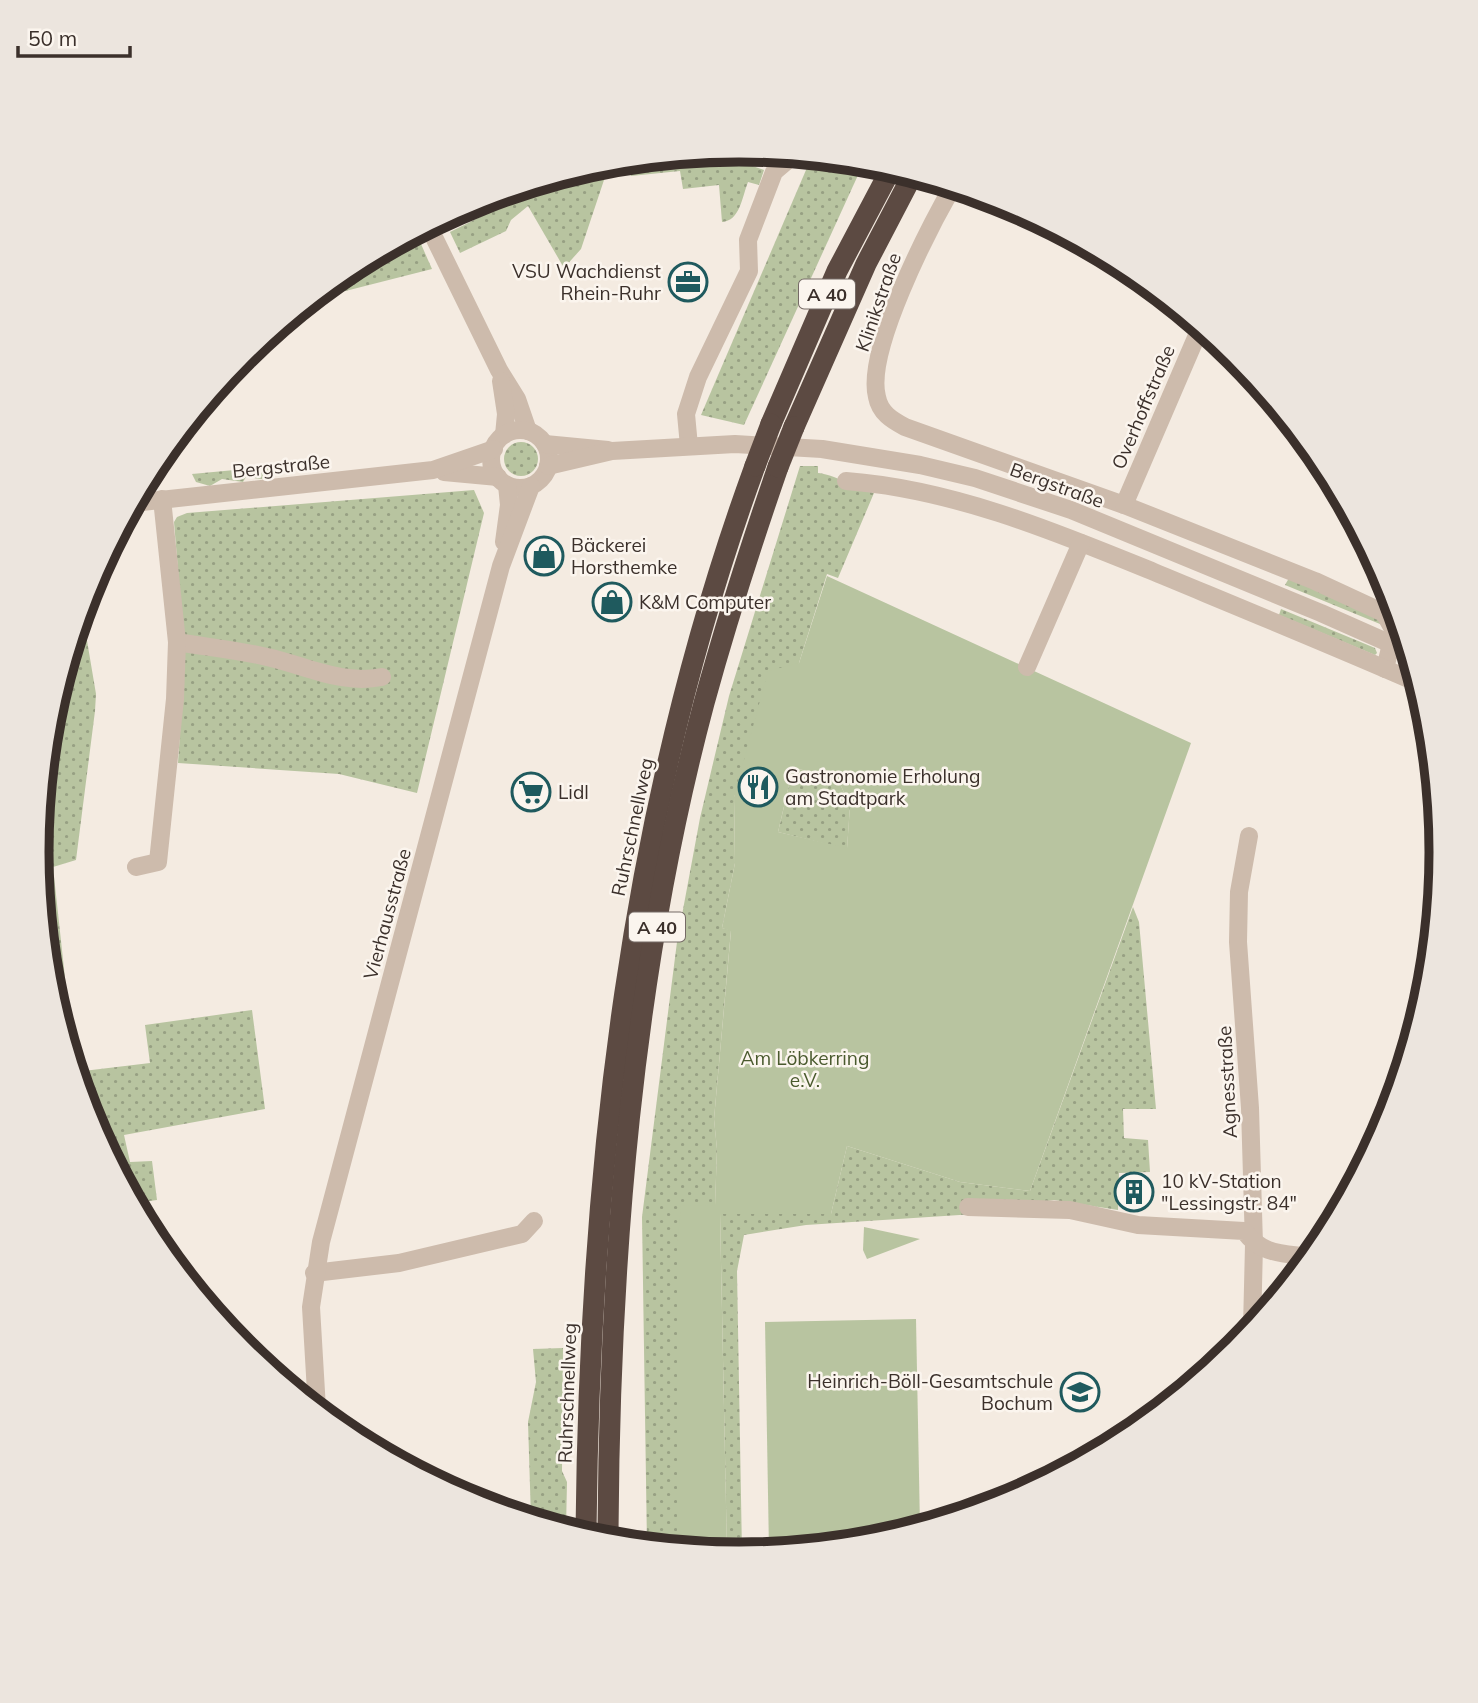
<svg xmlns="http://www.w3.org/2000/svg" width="1478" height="1703" font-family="Mulish,sans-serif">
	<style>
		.grass { fill: url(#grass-dots) }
		.garden { fill: #b8c4a0; fill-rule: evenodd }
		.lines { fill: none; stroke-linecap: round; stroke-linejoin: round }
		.stream { stroke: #7fb0b2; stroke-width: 4.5 }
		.minor { stroke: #cdbbac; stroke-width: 18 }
		.highway { stroke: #5c4a42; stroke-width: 21 }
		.highway-bridge { stroke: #5c4a42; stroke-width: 21 }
		.labels { text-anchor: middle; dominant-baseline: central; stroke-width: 5; stroke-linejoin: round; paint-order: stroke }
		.shield { fill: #fbf5ee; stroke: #756b66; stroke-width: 2 }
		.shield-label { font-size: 18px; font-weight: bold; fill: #3b302b }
		.poi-label { font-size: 19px; fill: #3b302b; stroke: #fbf5ee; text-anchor: start }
		.street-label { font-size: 19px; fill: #3b302b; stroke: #fbf5ee }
		.park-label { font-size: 19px; fill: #4a5a2e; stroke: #fbf5ee }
		.rim { fill: none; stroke: #3b302b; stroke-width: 9 }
	</style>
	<defs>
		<pattern id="grass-dots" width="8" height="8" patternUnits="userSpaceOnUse" patternTransform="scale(1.75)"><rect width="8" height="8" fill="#b8c4a0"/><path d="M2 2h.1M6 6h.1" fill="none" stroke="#97a083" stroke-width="1.8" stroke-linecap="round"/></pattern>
	</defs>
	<rect width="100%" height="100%" fill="#f4ebe1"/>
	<g class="grass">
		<path d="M712,152l52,18 -5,15 -11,-3c-6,15 -8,39 -26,40l-3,-37 -36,4 -3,-18 -49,5 -2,-16z"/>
		<polygon points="812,156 864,162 744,425 701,415"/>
		<polygon points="610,162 581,249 564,268 528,206 511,220 506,231 460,253 450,232 526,194 525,186"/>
		<polygon points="417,235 432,269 310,300 349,267"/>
		<circle cx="521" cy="459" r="17"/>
		<polygon points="278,466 279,474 272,474 269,480 246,477 243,482 222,479 210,486 196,482 192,474"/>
		<path d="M800,466h18v7c14,1 40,15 56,20l-36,85 -11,-4 -28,89 -65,134 1,66 -13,65 9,2 -17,189 3,30 -2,57 -38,41v301l-30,-3 -5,-328 35,-275 23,-124 29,-122z"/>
		<polygon points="474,490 484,513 417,793 339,774 178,763 185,655 174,522 177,517 187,513"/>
		<polygon points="1289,578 1380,616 1380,624 1285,585"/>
		<polygon points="1281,609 1375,648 1377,653 1375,655 1279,615"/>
		<polygon points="82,611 96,694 95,711 76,860 53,867 75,1070 50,988 37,852 50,714"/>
		<polygon points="793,768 837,777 850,806 847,849 778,832"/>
		<polygon points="1133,907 1139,922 1156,1109 1123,1109 1124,1138 1148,1140 1150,1172 1119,1173 1118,1210 1054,1200 975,1214 806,1225 744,1235 737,1271 742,1553 727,1553 720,1213 831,1214 847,1146 960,1182 1030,1191"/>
		<polygon points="252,1010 265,1109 124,1135 130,1162 152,1161 157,1200 134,1203 90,1120 75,1072 150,1063 145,1025"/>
		<polygon points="563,1348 562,1471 567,1482 566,1529 531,1519 528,1422 536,1382 533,1349"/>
	</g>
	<g class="garden">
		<path d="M827,576l364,167 -161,448 -70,-9 -113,-36 -16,68h-111l7,339 -50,-5v-301l4,-41 34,-1 2,-56 -3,-30 17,-188 -9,-3 13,-65 -1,-66 34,-126 31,-8zM793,768l44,9 13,29 -3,42 -69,-16z"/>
		<polygon points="864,1227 920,1239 867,1259 863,1250"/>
		<polygon points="916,1319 920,1527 876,1540 769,1551 765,1322"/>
	</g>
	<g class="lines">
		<polyline class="stream" points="49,725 55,700"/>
		<g class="minor">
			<path d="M953,186c-24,42 -88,165 -76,211 3,16 15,23 28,30l219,78 191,76 69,32 10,18 -9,38"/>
			<polyline points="428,225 499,370 517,399 528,431"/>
			<polyline points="501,381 506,414 504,435"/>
			<circle cx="520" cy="459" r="29"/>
			<polyline points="545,444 608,450"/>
			<polyline points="689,446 686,414 698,377 749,271 748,240 774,172 794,155"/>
			<polyline points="548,466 612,451 735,444 822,449 920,465 975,478 1071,510 1321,613 1391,644 1411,658"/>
			<polyline points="444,472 498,477"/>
			<path d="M846,481c107,8 210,51 308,91 89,37 177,73 264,111"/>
			<polyline points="133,503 433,470 494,449"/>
			<polyline points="1124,505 1201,326"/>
			<polyline points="504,542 509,505 507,485"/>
			<path d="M177,642c30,5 61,8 90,15 40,9 74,28 115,20"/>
			<polyline points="1027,667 1081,543"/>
			<polyline points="1249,836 1239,892 1238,942 1250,1108 1254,1245 1252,1328"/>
			<polyline points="136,867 158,862 175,699 177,642 162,499"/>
			<path d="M968,1207l102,3 68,15 106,6c18,24 38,22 66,26"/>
			<polyline points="314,1273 399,1263 522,1234 534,1221"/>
			<polyline points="317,1409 311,1307 321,1242 501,566 531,486"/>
		</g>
		<g class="highway">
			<polyline points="771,424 837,271 892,167"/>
			<polyline points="794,427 866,264 913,174"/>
			<path d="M586,1536c3,-362 44,-728 169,-1070"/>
			<path d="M608,1541c1,-280 24,-568 96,-838 22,-80 47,-158 74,-236"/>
		</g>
		<g class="highway-bridge">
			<polyline points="755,466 771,424"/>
			<polyline points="778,467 794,427"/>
		</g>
	</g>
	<defs>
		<symbol id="office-ring" viewBox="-11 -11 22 22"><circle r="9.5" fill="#fbf5ee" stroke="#1f5a5e" stroke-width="1.5"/><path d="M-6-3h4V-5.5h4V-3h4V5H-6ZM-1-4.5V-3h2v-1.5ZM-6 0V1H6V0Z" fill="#1f5a5e"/></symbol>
		<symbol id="shop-ring" viewBox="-11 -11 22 22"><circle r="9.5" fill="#fbf5ee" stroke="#1f5a5e" stroke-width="1.5"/><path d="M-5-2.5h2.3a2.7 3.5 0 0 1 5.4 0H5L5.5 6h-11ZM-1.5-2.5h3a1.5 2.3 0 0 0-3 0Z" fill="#1f5a5e"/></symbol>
		<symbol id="restaurant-ring" viewBox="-11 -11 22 22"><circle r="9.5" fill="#fbf5ee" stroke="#1f5a5e" stroke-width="1.5"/><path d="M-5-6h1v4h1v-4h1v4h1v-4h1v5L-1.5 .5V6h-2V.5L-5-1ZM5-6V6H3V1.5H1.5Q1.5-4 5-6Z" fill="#1f5a5e"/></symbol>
		<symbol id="supermarket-ring" viewBox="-11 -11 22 22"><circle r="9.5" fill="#fbf5ee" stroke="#1f5a5e" stroke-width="1.5"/><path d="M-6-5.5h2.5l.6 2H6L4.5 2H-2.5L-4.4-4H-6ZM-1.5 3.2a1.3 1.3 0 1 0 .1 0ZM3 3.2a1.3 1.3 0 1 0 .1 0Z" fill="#1f5a5e"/></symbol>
		<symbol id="building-ring" viewBox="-11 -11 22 22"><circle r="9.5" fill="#fbf5ee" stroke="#1f5a5e" stroke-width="1.5"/><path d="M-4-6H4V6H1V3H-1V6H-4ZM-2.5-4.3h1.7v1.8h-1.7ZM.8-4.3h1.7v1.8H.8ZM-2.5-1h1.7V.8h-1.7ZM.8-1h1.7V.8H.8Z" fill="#1f5a5e"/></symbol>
		<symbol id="school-ring" viewBox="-11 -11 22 22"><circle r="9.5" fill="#fbf5ee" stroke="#1f5a5e" stroke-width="1.5"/><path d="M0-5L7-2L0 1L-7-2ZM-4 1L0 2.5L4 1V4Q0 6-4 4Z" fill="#1f5a5e"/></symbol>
	</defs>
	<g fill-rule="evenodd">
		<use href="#office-ring" x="666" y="260" width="44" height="44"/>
		<use href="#shop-ring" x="522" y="534" width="44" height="44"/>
		<use href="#shop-ring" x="590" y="580" width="44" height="44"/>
		<use href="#restaurant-ring" x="736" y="765" width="44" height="44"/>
		<use href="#supermarket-ring" x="509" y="770" width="44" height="44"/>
		<use href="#building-ring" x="1112" y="1170" width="44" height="44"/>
		<use href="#school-ring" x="1058" y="1370" width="44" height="44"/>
	</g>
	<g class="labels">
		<g class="shield">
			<rect x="799" y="279.5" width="56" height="29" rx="5"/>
			<rect x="629" y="912.5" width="56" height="29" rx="5"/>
		</g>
		<g class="shield-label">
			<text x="827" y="294">A 40</text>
			<text x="657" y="927">A 40</text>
		</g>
		<g class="poi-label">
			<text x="661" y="271" text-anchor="end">VSU Wachdienst<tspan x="661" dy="22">Rhein-Ruhr</tspan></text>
			<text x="571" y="545">Bäckerei<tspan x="571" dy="22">Horsthemke</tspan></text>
			<text x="639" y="602">K&amp;M Computer</text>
			<text x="785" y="776">Gastronomie Erholung<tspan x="785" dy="22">am Stadtpark</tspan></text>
			<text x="558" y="792">Lidl</text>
			<text x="1161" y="1181">10 kV-Station<tspan x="1161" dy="22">"Lessingstr. 84"</tspan></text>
			<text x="1053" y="1381" text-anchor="end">Heinrich-Böll-Gesamtschule<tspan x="1053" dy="22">Bochum</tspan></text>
		</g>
		<g class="street-label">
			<text transform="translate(878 302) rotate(-71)">Klinikstraße</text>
			<text transform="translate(1143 407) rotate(-67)">Overhoffstraße</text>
			<text transform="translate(281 466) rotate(-6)">Bergstraße</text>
			<text transform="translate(1057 485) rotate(20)">Bergstraße</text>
			<text transform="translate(632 827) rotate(-78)">Ruhrschnellweg</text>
			<text transform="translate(387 914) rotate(-75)">Vierhausstraße</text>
			<text transform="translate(1227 1082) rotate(-93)">Agnesstraße</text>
			<text transform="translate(567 1393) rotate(-88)">Ruhrschnellweg</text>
		</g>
		<g class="park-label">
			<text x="805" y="1058">Am Löbkerring<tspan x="805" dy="22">e.V.</tspan></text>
		</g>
	</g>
	<path d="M0 0H1478V1703H0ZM49 852a690 690 0 1 1 1380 0a690 690 0 1 1-1380 0Z" fill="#ece5de" fill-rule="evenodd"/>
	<path class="rim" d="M49 852a690 690 0 1 1 1380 0a690 690 0 1 1-1380 0Z"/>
	<path d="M18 46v10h112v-10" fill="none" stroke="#3b302b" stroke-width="3.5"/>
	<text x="28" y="46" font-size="21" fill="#3b302b" stroke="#fbf5ee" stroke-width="5" paint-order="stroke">50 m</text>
</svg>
